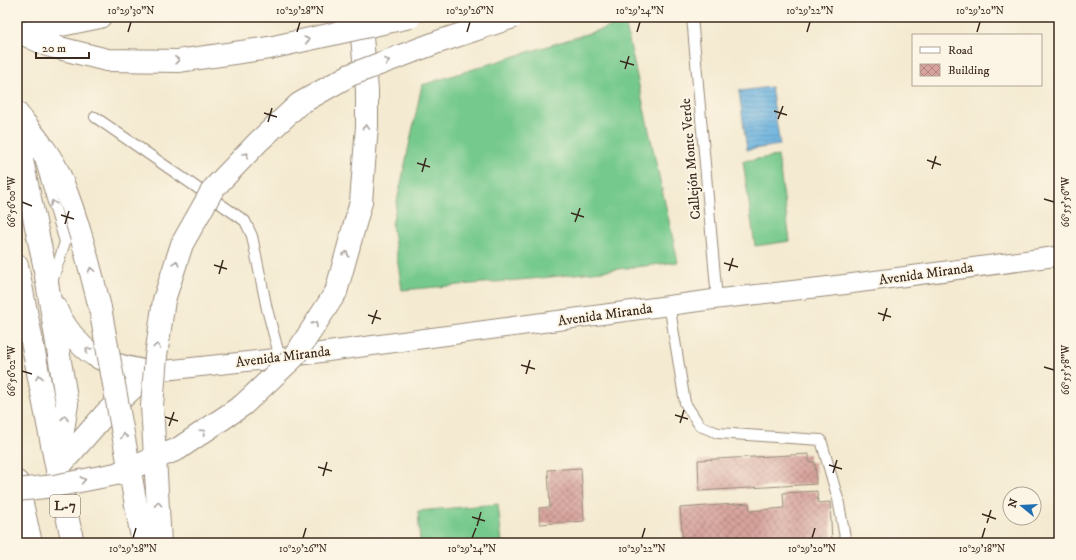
<svg xmlns="http://www.w3.org/2000/svg" width="1076" height="560" font-family="'IM FELL DW Pica',serif">
	<style>
		.pitch { fill: #75c98c; stroke: #587a55 }
		.water { fill: url(#water-rules); stroke: #516e7e }
		.building { fill: url(#building-cross-hatch) }
		.lines { fill: none; stroke-linecap: round; stroke-linejoin: round }
		.service-casing { stroke: #988a78; stroke-width: 12 }
		.minor-casing { stroke: #988a78; stroke-width: 21 }
		.motorway-casing { stroke: #988a78; stroke-width: 24 }
		.service { stroke: #fff; stroke-width: 10 }
		.minor { stroke: #fff; stroke-width: 19 }
		.motorway { stroke: #fff; stroke-width: 22 }
		.motorway-bridge-casing { stroke: #988a78; stroke-width: 24; stroke-linecap: butt }
		.motorway-bridge { stroke: #fff; stroke-width: 22 }
		.oneway { stroke: #a79f9a }
		.ticks { fill: none; stroke: #3b2a1e; stroke-width: 1.5 }
		.labels { text-anchor: middle; dominant-baseline: central; stroke-width: 4; stroke-linejoin: round; paint-order: stroke }
		.shield { fill: #fcf5e5; stroke: #75675a; stroke-width: 1 }
		.shield-label { font-size: 13px; font-weight: bold; fill: #3b2a1e }
		.street-label { font-size: 14px; fill: #3b2a1e; stroke: #fcf5e5 }
		.neatline { fill: none; stroke: #3b2a1e; stroke-width: 1.5 }
		.ticks-label { font-size: 10px; text-anchor: middle; fill: #3b2a1e }
	</style>
	<defs>
		<pattern id="water-rules" width="6" height="5" patternUnits="userSpaceOnUse"><rect width="6" height="5" fill="#67b1df"/><path d="M0 2.5h6" fill="none" stroke="#5690b4"/></pattern>
		<pattern id="building-cross-hatch" width="8" height="8" patternUnits="userSpaceOnUse"><rect width="8" height="8" fill="#d7a39c"/><path d="M0 0l8 8M0 8l8-8" fill="none" stroke="#b0857f"/></pattern>
	</defs>
	<rect width="100%" height="100%" fill="#fcf5e5"/>
	<filter id="ink" filterUnits="userSpaceOnUse"><feTurbulence type="fractalNoise" baseFrequency=".025" numOctaves="2"/><feDisplacementMap in="SourceGraphic" scale="8" xChannelSelector="R" yChannelSelector="G"/><feConvolveMatrix kernelMatrix="1 2 1 2 8 2 1 2 1" color-interpolation-filters="sRGB"/></filter>
	<filter id="wash" filterUnits="userSpaceOnUse"><feTurbulence type="fractalNoise" baseFrequency=".012" numOctaves="4" result="noise"/><feDisplacementMap in="SourceGraphic" scale="16" xChannelSelector="R" yChannelSelector="G"/><feGaussianBlur stdDeviation="0.9" result="paint"/><feColorMatrix in="noise" values="0 0 0 0 0 0 0 0 0 0 0 0 0 0 0 0 0 1.4 0 .05"/><feComposite in="paint" operator="in"/></filter>
	<g filter="url(#wash)">
		<rect width="100%" height="100%" fill="#f4ead1"/>
		<g class="pitch">
			<polygon points="625,22 678,262 542,278 402,290 392,225 422,85"/>
			<polygon points="778,156 790,241 755,246 743,161"/>
			<polygon points="498,504 502,543 420,543 418,511"/>
		</g>
		<polygon class="water" points="771,87 780,145 747,150 739,91"/>
		<g id="blocks">
			<g class="building">
				<polygon points="809,454 809,462 815,462 816,484 699,491 698,460"/>
				<polygon points="581,468 584,521 540,524 539,508 550,507 548,470"/>
				<polygon points="817,491 818,503 830,502 832,541 805,543 683,543 680,508 749,503 750,511 784,508 783,493"/>
			</g>
		</g>
	</g>
	<g filter="url(#ink)">
		<use href="#blocks" fill-opacity="0" stroke="#988a78" stroke-width="1"/>
		<g class="lines">
			<defs>
				<g id="service">
					<polyline points="692,17 717,299"/>
					<polyline points="95,117 245,221 252,236 267,309 280,358"/>
					<polyline points="21,138 40,159 65,242 52,282"/>
					<polyline points="667,307 671,316 685,403 700,426 718,433 821,440 838,499 846,543"/>
				</g>
				<polyline id="minor" points="150,372 280,358 717,299 841,285 1059,256"/>
				<g id="motorway">
					<polyline points="17,31 47,45 107,60 178,61 269,48"/>
					<polyline points="18,34 100,17"/>
					<path d="M17,113c14,18 35,43 43,63 18,43 29,88 40,132"/>
					<polyline points="17,137 44,264 67,404 57,470"/>
					<polyline points="17,265 57,470 73,543"/>
					<polyline points="336,292 361,202 367,126 367,90 360,17"/>
					<path d="M55,307c7,16 24,40 39,48 16,10 38,14 56,17"/>
					<polyline points="57,469 106,413 150,372"/>
					<polyline points="17,482 31,543"/>
				</g>
			</defs>
			<use href="#service" class="service-casing"/>
			<use href="#minor" class="minor-casing"/>
			<use href="#motorway" class="motorway-casing"/>
			<use href="#service" class="service"/>
			<use href="#minor" class="minor"/>
			<use href="#motorway" class="motorway"/>
			<defs>
				<g id="motorway-bridge">
					<polyline points="269,48 410,17"/>
					<polyline points="100,308 143,543"/>
					<polyline points="17,490 54,486 116,474 178,449 243,405 294,357 336,292"/>
					<polyline points="160,543 152,406 156,356 164,300 182,244 213,189 258,142 299,104 350,75 438,42 513,17"/>
				</g>
			</defs>
			<use href="#motorway-bridge" class="motorway-bridge-casing"/>
			<use href="#motorway-bridge" class="motorway-bridge"/>
		</g>
		<defs><path id="oneway-chevron" d="M-2-3.5L2.5 0L-2 3.5" fill="none" stroke-width="1.6" stroke-linecap="round" stroke-linejoin="round"/></defs>
		<g class="oneway">
			<use href="#oneway-chevron" transform="translate(307 40) rotate(-12)"/>
			<use href="#oneway-chevron" transform="translate(177 60) rotate(-4)"/>
			<use href="#oneway-chevron" transform="translate(387 61) rotate(-20)"/>
			<use href="#oneway-chevron" transform="translate(366 127) rotate(-88)"/>
			<use href="#oneway-chevron" transform="translate(246 155) rotate(-47)"/>
			<use href="#oneway-chevron" transform="translate(53 203) rotate(-107)"/>
			<use href="#oneway-chevron" transform="translate(346 254) rotate(-74)"/>
			<use href="#oneway-chevron" transform="translate(176 263) rotate(-72)"/>
			<use href="#oneway-chevron" transform="translate(91 270) rotate(-104)"/>
			<use href="#oneway-chevron" transform="translate(315 324) rotate(-58)"/>
			<use href="#oneway-chevron" transform="translate(157 346) rotate(-81)"/>
			<use href="#oneway-chevron" transform="translate(88 350) rotate(-137)"/>
			<use href="#oneway-chevron" transform="translate(39 377) rotate(-101)"/>
			<use href="#oneway-chevron" transform="translate(65 418) rotate(-81)"/>
			<use href="#oneway-chevron" transform="translate(203 432) rotate(-35)"/>
			<use href="#oneway-chevron" transform="translate(124 436) rotate(-100)"/>
			<use href="#oneway-chevron" transform="translate(83 480) rotate(-11)"/>
			<use href="#oneway-chevron" transform="translate(158 504) rotate(-93)"/>
		</g>
	</g>
	<path class="ticks" d="M128,32l3,-10M297,32l3,-10M467,32l3,-10M637,32l3,-10M807,32l3,-10M977,32l3,-10M620,61l14,4M625,69l4,-13M774,111l13,4M264,113l13,4M778,119l5,-13M268,122l4,-14M927,160l14,5M417,163l13,4M932,169l4,-13M422,172l4,-14M1044,199l10,3M22,202l10,4M571,213l13,4M61,215l13,4M575,222l5,-14M65,224l4,-13M724,263l14,4M214,265l13,4M729,271l4,-13M219,274l4,-14M878,313l13,4M368,315l13,4M883,321l4,-13M372,324l5,-14M521,365l14,4M1044,367l10,3M22,371l10,3M526,374l4,-14M675,415l13,4M165,417l13,4M680,423l4,-13M169,426l5,-14M829,465l13,4M318,467l14,4M833,473l4,-13M323,476l4,-14M982,514l14,5M472,517l13,4M987,523l4,-13M477,526l4,-14M133,538l3,-10M303,538l3,-10M472,538l4,-10M642,538l3,-10M812,538l3,-10M982,538l3,-10"/>
	<g class="labels">
		<rect class="shield" x="50" y="495" width="30" height="22" rx="3"/>
		<g class="shield-label">
			<text x="65" y="506">L-7</text>
		</g>
		<g class="street-label">
			<text transform="translate(691 159) rotate(-95)">Callejón Monte Verde</text>
			<text transform="translate(926 274) rotate(-8)">Avenida Miranda</text>
			<text transform="translate(605 315) rotate(-8)">Avenida Miranda</text>
			<text transform="translate(283 357) rotate(-7)">Avenida Miranda</text>
		</g>
	</g>
	<rect width="1076" height="560" fill="none" stroke="#fcf5e5" stroke-width="44"/>
	<rect x="912" y="34" width="130" height="52" fill="#fcf5e5" stroke="#afa495"/>
	<rect x="920" y="47" width="20" height="6" fill="#ffffff" stroke="#afa495"/>
	<text x="948" y="54" font-size="12" fill="#3b2a1e">Road</text>
	<rect x="920" y="64" width="20" height="12" fill="url(#building-cross-hatch)" stroke="#afa495"/>
	<text x="948" y="74" font-size="12" fill="#3b2a1e">Building</text>
	<g transform="translate(1022 506) rotate(288)"><circle r="19" fill="#fcf5e5" stroke="#afa495"/>
	<path d="M0-3L7 15L0 10L-7 15Z" fill="#1f6fb2"/>
	<text y="-6" font-size="11" font-weight="bold" text-anchor="middle" fill="#3b2a1e">N</text>
	</g>
	<path d="M36 52v6h53v-6" fill="none" stroke="#3b2a1e" stroke-width="2"/>
	<text x="42" y="52" font-size="12" fill="#3b2a1e" stroke="#fcf5e5" stroke-width="3" paint-order="stroke">20 m</text>
	<rect x="22" y="22" width="1032" height="516" class="neatline"/>
	<g class="ticks-label">
		<text x="131" y="14">10°29'30"N</text>
		<text x="300" y="14">10°29'28"N</text>
		<text x="470" y="14">10°29'26"N</text>
		<text x="640" y="14">10°29'24"N</text>
		<text x="810" y="14">10°29'22"N</text>
		<text x="980" y="14">10°29'20"N</text>
		<text transform="translate(1065 202) rotate(-90)" y="4">66°55'56"W</text>
		<text transform="translate(11 202) rotate(-90)" y="4">66°56'00"W</text>
		<text transform="translate(1065 370) rotate(-90)" y="4">66°55'58"W</text>
		<text transform="translate(11 371) rotate(-90)" y="4">66°56'02"W</text>
		<text x="133" y="552">10°29'28"N</text>
		<text x="303" y="552">10°29'26"N</text>
		<text x="472" y="552">10°29'24"N</text>
		<text x="642" y="552">10°29'22"N</text>
		<text x="812" y="552">10°29'20"N</text>
		<text x="982" y="552">10°29'18"N</text>
	</g>
</svg>
